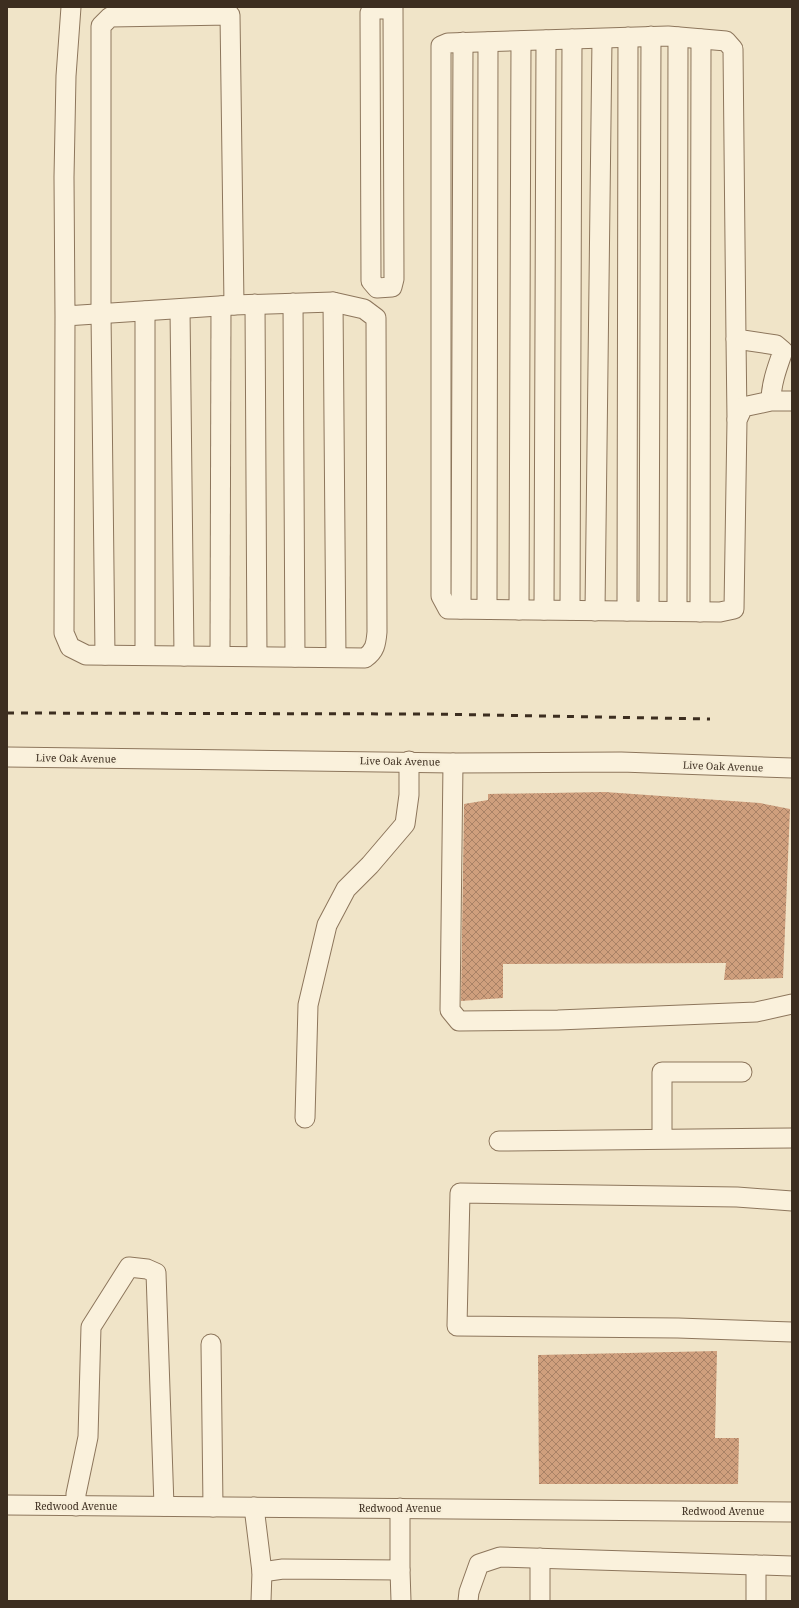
<svg xmlns="http://www.w3.org/2000/svg" width="799" height="1608" font-family="'Noto Serif',serif">
	<style>
		.building { fill: url(#building-cross-hatch) }
		.lines { fill: none; stroke-linecap: round; stroke-linejoin: round }
		.minor-casing { stroke: #8d765c; stroke-width: 21 }
		.minor { stroke: #faf1dc; stroke-width: 19 }
		.rail { stroke: #3d2e20; stroke-width: 3; stroke-dasharray: 7 7; stroke-linecap: butt }
		.labels { text-anchor: middle; dominant-baseline: central; stroke-width: 4; stroke-linejoin: round; paint-order: stroke }
		.street-label { font-size: 10px; fill: #3d2e20; stroke: #f7eed8 }
	</style>
	<defs>
		<pattern id="building-cross-hatch" width="8" height="8" patternUnits="userSpaceOnUse"><rect width="8" height="8" fill="#cf9f7d"/><path d="M0 0l8 8M0 8l8-8" fill="none" stroke="#a98266"/></pattern>
	</defs>
	<rect width="100%" height="100%" fill="#f0e4c8"/>
	<g class="building">
		<polygon points="605,792 760,803 790,809 783,978 724,980 726,963 503,964 503,998 461,1001 464,804 488,800 488,794"/>
		<polygon points="717,1351 715,1438 739,1438 738,1484 539,1484 538,1355"/>
	</g>
	<g class="lines">
		<defs>
			<g id="minor">
				<polyline points="393,7 393,9 394,279 392,287 377,288 371,281 370,13 372,9 393,9"/>
				<polyline points="333,302 336,657"/>
				<polyline points="293,303 295,657"/>
				<polyline points="255,304 257,656"/>
				<polyline points="180,309 184,656"/>
				<polyline points="145,311 145,655"/>
				<path d="M65,316l-1,317 6,14 16,8 279,3c10,-7 11,-14 12,-26l-1,-314 -12,-9 -31,-7 -99,3 -169,11 -1,-139 2,-101 5,-69"/>
				<polyline points="736,339 737,420"/>
				<path d="M771,401c0,-17 6,-33 12,-50l-7,-6 -40,-6 -3,-290 -7,-8 -58,-5 -220,7 -7,3v550l7,13 272,3 14,-3 3,-189 6,-13 28,-6h21"/>
				<polyline points="461,609 463,42"/>
				<polyline points="487,609 488,42"/>
				<polyline points="519,610 521,41"/>
				<polyline points="544,610 546,40"/>
				<polyline points="570,610 572,39"/>
				<polyline points="595,611 602,39"/>
				<polyline points="627,611 628,37"/>
				<polyline points="649,611 651,36"/>
				<polyline points="677,611 678,37"/>
				<polyline points="700,612 701,39"/>
				<polyline points="105,655 101,313 101,26 110,17 230,15 234,305"/>
				<polyline points="220,656 221,306"/>
				<polyline points="7,757 453,763 621,762 792,768"/>
				<polyline points="453,763 450,1010 459,1021 558,1020 756,1012 792,1004"/>
				<polyline points="305,1118 308,1005 327,925 346,889 370,865 405,824 409,795 409,761"/>
				<polyline points="662,1138 662,1072 742,1072"/>
				<polyline points="499,1141 792,1138"/>
				<polyline points="792,1201 737,1197 460,1193 457,1326 678,1328 792,1332"/>
				<polyline points="211,1344 213,1507"/>
				<polyline points="7,1505 792,1512"/>
				<polyline points="76,1506 76,1494 88,1437 91,1327 129,1267 147,1269 156,1273 164,1506"/>
				<polyline points="254,1507 262,1572 261,1601"/>
				<polyline points="756,1565 756,1601"/>
				<polyline points="400,1570 401,1601"/>
				<polyline points="262,1572 283,1569 400,1570 400,1508"/>
				<polyline points="468,1601 469,1592 479,1564 500,1557 792,1566"/>
				<polyline points="540,1601 540,1558"/>
			</g>
		</defs>
		<use href="#minor" class="minor-casing"/>
		<use href="#minor" class="minor"/>
		<polyline class="rail" points="7,713 431,714 710,719"/>
	</g>
	<g class="labels">
		<g class="street-label">
			<text transform="translate(76 758) rotate(1)">Live Oak Avenue</text>
			<text transform="translate(400 761) rotate(1)">Live Oak Avenue</text>
			<text transform="translate(723 766) rotate(2)">Live Oak Avenue</text>
			<text x="76" y="1506">Redwood Avenue</text>
			<text x="400" y="1508">Redwood Avenue</text>
			<text x="723" y="1511">Redwood Avenue</text>
		</g>
	</g>
	<rect width="799" height="1608" fill="none" stroke="#3d2e20" stroke-width="16"/>
</svg>
